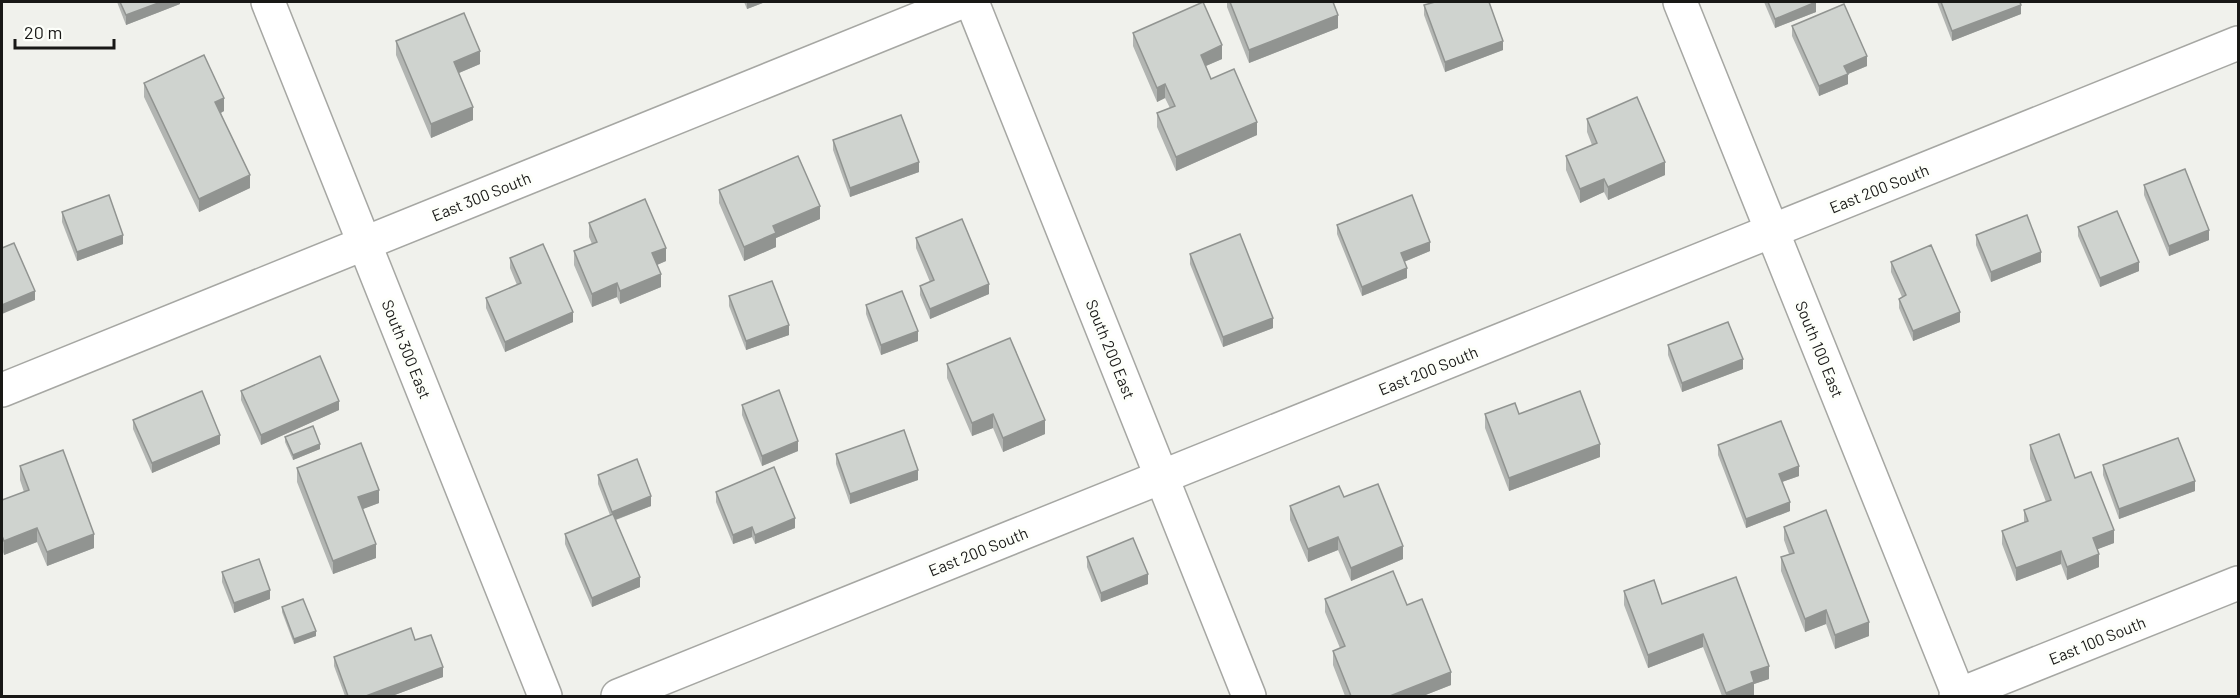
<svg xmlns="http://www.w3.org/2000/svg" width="2240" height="698" font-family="Barlow,sans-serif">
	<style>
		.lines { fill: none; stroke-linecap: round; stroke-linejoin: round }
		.street-casing { stroke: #a6a7a3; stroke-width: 36 }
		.street { stroke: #fff; stroke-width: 33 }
		.wall { fill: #b2b5b2 }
		.shaded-wall { fill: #919491 }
		.building { fill: #cfd3cf; stroke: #919491; stroke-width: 1.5 }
		.labels { text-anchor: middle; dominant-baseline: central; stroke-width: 6; stroke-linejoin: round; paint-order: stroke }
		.street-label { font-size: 16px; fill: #181816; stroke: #fdfffa }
	</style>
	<rect width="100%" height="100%" fill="#f0f1ec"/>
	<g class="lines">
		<defs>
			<g id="street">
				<polyline points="268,2 545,696"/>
				<polyline points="972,2 1249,696"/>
				<polyline points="1680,2 1959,696"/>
				<polyline points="2,390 961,2"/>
				<polyline points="618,696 2238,43"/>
				<polyline points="1956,696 2238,583"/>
			</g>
		</defs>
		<use href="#street" class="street-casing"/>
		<use href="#street" class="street"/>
	</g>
	<g class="wall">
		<polygon points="117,2 180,2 180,4 126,25"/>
		<polygon points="744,2 765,2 747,9"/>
		<polygon points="1227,2 1333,2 1338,28 1249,63 1227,7"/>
		<polygon points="1764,2 1815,2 1816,12 1775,28"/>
		<polygon points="1937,2 2020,2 2021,14 1952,41"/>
		<polygon points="1424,5 1503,50 1445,72 1424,15"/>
		<polygon points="1792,26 1867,66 1848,74 1848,84 1819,96 1792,36"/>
		<polygon points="1133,33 1222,59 1206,66 1211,79 1257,135 1176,171 1157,127 1157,113 1170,108 1165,98 1157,102 1133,46"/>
		<polygon points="396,41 480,64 459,73 473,120 431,138 396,55"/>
		<polygon points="144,83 224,111 221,113 250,188 199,212 144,97"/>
		<polygon points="1587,119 1665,175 1608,200 1604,192 1580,203 1566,170 1566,156 1592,145 1587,132"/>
		<polygon points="833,140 919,172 850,197 833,150"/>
		<polygon points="2144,185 2209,240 2169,256 2144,195"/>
		<polygon points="719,190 820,219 776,238 776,247 744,261 719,203"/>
		<polygon points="62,212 123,244 77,261 62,222"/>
		<polygon points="589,223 666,261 657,265 661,287 620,304 617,297 592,307 574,265 574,251 592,244 589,237"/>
		<polygon points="1337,225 1430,251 1404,262 1407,278 1362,296 1337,234"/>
		<polygon points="2078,227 2139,271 2100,287 2078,236"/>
		<polygon points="1976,235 2041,262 1991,282 1976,245"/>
		<polygon points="916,238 989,294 930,319 920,295 920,286 930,282 916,248"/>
		<polygon points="1190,254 1273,328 1223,347 1190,264"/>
		<polygon points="510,258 573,322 505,352 486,308 486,298 517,285 510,268"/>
		<polygon points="1891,262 1960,322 1913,341 1899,308 1899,299 1902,297 1891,272"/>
		<polygon points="729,296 789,335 746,350 729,306"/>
		<polygon points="866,305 918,341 881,355 866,314"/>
		<polygon points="1668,345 1743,369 1682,392 1668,355"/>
		<polygon points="947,364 1045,434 1003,452 993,428 972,436 947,378"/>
		<polygon points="241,391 339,410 261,445 241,400"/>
		<polygon points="742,405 798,451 762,466 742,415"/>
		<polygon points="1485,414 1519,414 1600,457 1509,491 1485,428"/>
		<polygon points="133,420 220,444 152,473 133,429"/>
		<polygon points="285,437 320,449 293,460 285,442"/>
		<polygon points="1718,445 1799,476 1782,482 1790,511 1746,528 1718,455"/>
		<polygon points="2030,445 2075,478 2114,543 2097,549 2099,567 2067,580 2061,564 2016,581 2002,544 2002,531 2024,522 2024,510 2046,502 2030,459"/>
		<polygon points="836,454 918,480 850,504 836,464"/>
		<polygon points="2103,465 2195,491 2119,519 2103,475"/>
		<polygon points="20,466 94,548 47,566 37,542 4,555 2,549 2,500 24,492 20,480"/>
		<polygon points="297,468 379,503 362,509 376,558 333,574 297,482"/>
		<polygon points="598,475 651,506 616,520 640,587 592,607 565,544 565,534 610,515 598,484"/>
		<polygon points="716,492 795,528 755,544 752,537 733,544 716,502"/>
		<polygon points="1344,497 1403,559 1351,581 1338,550 1308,562 1290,520 1290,506"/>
		<polygon points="1784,527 1869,636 1835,649 1826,624 1805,632 1781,571 1781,557 1789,554 1784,540"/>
		<polygon points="1087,557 1148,584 1101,602 1087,567"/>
		<polygon points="222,572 270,599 234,613 222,582"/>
		<polygon points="1624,591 1662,604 1769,679 1754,684 1754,696 1722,696 1703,647 1648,668 1624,605"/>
		<polygon points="1325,599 1407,605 1451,685 1423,696 1345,696 1333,665 1333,651 1340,648 1325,612"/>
		<polygon points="282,607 316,636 294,644 282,612"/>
		<polygon points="415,640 443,677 392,696 345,696 334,666 334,657"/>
	</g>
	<g class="shaded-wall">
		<polygon points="161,2 180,2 180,4 126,25 126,15"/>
		<polygon points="747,2 765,2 747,9"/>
		<polygon points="1816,2 1816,12 1775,28 1775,19"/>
		<polygon points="2021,5 2021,14 1952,41 1952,31"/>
		<polygon points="1338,15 1338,28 1249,63 1249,50"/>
		<polygon points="1503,41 1503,50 1445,72 1445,62"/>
		<polygon points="1222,45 1222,59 1201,68 1201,55"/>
		<polygon points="480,51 480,64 454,75 454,62"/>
		<polygon points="1867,56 1867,66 1848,74 1848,84 1819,96 1819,86 1844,66"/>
		<polygon points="1165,84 1165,98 1157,102 1157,88"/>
		<polygon points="224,98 224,111 215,116 215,102"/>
		<polygon points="473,107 473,120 431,138 431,124"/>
		<polygon points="1257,122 1257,135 1176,171 1176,157"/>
		<polygon points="919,162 919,172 850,197 850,188"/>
		<polygon points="1665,162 1665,175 1608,200 1608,187"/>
		<polygon points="250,175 250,188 199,212 199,199"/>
		<polygon points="1604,179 1604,192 1580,203 1580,189"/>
		<polygon points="820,206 820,219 776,238 776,247 744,261 744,247 773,226"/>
		<polygon points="2209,230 2209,240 2169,256 2169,246"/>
		<polygon points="123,235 123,244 77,261 77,252"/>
		<polygon points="1430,242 1430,251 1401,263 1401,253"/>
		<polygon points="666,248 666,261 652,267 652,253"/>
		<polygon points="2041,252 2041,262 1991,282 1991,272"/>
		<polygon points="2139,262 2139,271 2100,287 2100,278"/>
		<polygon points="1407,268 1407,278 1362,296 1362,287"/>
		<polygon points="661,274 661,287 620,304 620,291"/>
		<polygon points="617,283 617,297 592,307 592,294"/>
		<polygon points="989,284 989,294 930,319 930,309"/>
		<polygon points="35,291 35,300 2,314 2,305"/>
		<polygon points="573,312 573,322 505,352 505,342"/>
		<polygon points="1960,312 1960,322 1913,341 1913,331"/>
		<polygon points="1273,318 1273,328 1223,347 1223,337"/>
		<polygon points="789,325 789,335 746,350 746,341"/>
		<polygon points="918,331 918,341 881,355 881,345"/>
		<polygon points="1743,359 1743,369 1682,392 1682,383"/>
		<polygon points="339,401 339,410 261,445 261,435"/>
		<polygon points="993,414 993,428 972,436 972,423"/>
		<polygon points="1045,420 1045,434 1003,452 1003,438"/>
		<polygon points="220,435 220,444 152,473 152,463"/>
		<polygon points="798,441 798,451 762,466 762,456"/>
		<polygon points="320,444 320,449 293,460 293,455"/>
		<polygon points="1600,444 1600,457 1509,491 1509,478"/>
		<polygon points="1799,466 1799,476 1779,483 1779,474"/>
		<polygon points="918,470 918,480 850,504 850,494"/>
		<polygon points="2195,481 2195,491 2119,519 2119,509"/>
		<polygon points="379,490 379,503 358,511 358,497"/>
		<polygon points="651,496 651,506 612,521 612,512"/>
		<polygon points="1790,502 1790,511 1746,528 1746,519"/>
		<polygon points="795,518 795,528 755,544 755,535"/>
		<polygon points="752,527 752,537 733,544 733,535"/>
		<polygon points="37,528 37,542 4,555 4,541"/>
		<polygon points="2114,530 2114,543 2093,551 2093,538"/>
		<polygon points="94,534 94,548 47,566 47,552"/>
		<polygon points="1338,537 1338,550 1308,562 1308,549"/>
		<polygon points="376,544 376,558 333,574 333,561"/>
		<polygon points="1403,546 1403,559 1351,581 1351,568"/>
		<polygon points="2061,551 2061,564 2016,581 2016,568"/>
		<polygon points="2099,554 2099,567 2067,580 2067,567"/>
		<polygon points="1148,574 1148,584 1101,602 1101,593"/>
		<polygon points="640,577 640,587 592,607 592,598"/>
		<polygon points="270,590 270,599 234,613 234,603"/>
		<polygon points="1826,610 1826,624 1805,632 1805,619"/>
		<polygon points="1869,622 1869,636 1835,649 1835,635"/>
		<polygon points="316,631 316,636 294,644 294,639"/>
		<polygon points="1703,634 1703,647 1648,668 1648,655"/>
		<polygon points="1769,666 1769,679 1754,684 1754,696 1726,696 1726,693 1751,672"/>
		<polygon points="443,667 443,677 392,696 366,696"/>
		<polygon points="1451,672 1451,685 1423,696 1390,696"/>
	</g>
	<g class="building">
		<polygon points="120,2 161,2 126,15"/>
		<polygon points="1203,2 1222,45 1201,55 1211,79 1234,69 1257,122 1176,157 1157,113 1175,106 1165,84 1157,88 1133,33"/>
		<polygon points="1230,2 1333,2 1338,15 1249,50"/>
		<polygon points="1435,2 1489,2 1503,41 1445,62 1424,5"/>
		<polygon points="1768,2 1816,2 1775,19"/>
		<polygon points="1941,2 2020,2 2021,5 1952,31"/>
		<polygon points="1844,4 1867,56 1844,66 1848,74 1819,86 1792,26"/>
		<polygon points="464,13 480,51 454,62 473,107 431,124 396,41"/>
		<polygon points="204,55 224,98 215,102 250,175 199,199 144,83"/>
		<polygon points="1637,97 1665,162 1608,187 1604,179 1580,189 1566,156 1597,143 1587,119"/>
		<polygon points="901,115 919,162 850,188 833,140"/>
		<polygon points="798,156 820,206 773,226 776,233 744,247 719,190"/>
		<polygon points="2185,169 2209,230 2169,246 2144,185"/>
		<polygon points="109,195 123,235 77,252 62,212"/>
		<polygon points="1412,195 1430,242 1401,253 1407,268 1362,287 1337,225"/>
		<polygon points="645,199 666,248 652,253 661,274 620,291 617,283 592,294 574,251 597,242 589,223"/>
		<polygon points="2117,211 2139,262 2100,278 2078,227"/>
		<polygon points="2027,215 2041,252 1991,272 1976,235"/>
		<polygon points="962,219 989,284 930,309 920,286 934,280 916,238"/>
		<polygon points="1240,234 1273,318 1223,337 1190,254"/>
		<polygon points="14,243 35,291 2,305 2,248"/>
		<polygon points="543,244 573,312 505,342 486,298 521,283 510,258"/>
		<polygon points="1931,245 1960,312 1913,331 1899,299 1906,295 1891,262"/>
		<polygon points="772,281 789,325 746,341 729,296"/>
		<polygon points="902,291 918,331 881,345 866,305"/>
		<polygon points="1728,322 1743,359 1682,383 1668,345"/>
		<polygon points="1010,338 1045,420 1003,438 993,414 972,423 947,364"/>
		<polygon points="320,356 339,401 261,435 241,391"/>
		<polygon points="779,390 798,441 762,456 742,405"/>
		<polygon points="202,391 220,435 152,463 133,420"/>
		<polygon points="1580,391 1600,444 1509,478 1485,414 1515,403 1519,414"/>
		<polygon points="1781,421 1799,466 1779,474 1790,502 1746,519 1718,445"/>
		<polygon points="313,426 320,444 293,455 285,437"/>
		<polygon points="904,430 918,470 850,494 836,454"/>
		<polygon points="2059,434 2075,478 2091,472 2114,530 2093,538 2099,554 2067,567 2061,551 2016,568 2002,531 2028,521 2024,510 2051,500 2030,445"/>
		<polygon points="2178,438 2195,481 2119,509 2103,465"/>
		<polygon points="361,443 379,490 358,497 376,544 333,561 297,468"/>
		<polygon points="63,450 94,534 47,552 37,528 4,541 2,536 2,500 29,490 20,466"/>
		<polygon points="637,459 651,496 612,512 598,475"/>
		<polygon points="774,467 795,518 755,535 752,527 733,535 716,492"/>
		<polygon points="1378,484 1403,546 1351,568 1338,537 1308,549 1290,506 1339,486 1344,497"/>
		<polygon points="1826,510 1869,622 1835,635 1826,610 1805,619 1781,557 1794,553 1784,527"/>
		<polygon points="613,514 640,577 592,598 565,534"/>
		<polygon points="1133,538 1148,574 1101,593 1087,557"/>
		<polygon points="259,559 270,590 234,603 222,572"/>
		<polygon points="1393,571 1407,605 1422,599 1451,672 1390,696 1351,696 1333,651 1345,646 1325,599"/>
		<polygon points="1736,577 1769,666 1751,672 1754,682 1726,693 1703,634 1648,655 1624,591 1654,580 1662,604"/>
		<polygon points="303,599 316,631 294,639 282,607"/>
		<polygon points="411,628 415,640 431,635 443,667 366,696 348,696 334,657"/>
	</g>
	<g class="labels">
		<g class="street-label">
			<text transform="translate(1879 188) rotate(-22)">East 200 South</text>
			<text transform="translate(481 196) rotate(-22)">East 300 South</text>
			<text transform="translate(407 349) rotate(68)">South 300 East</text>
			<text transform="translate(1111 349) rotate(68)">South 200 East</text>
			<text transform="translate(1820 349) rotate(68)">South 100 East</text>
			<text transform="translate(1428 370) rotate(-22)">East 200 South</text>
			<text transform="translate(978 551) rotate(-22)">East 200 South</text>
			<text transform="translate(2097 640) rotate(-22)">East 100 South</text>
		</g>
	</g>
	<rect width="2240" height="698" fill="none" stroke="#181816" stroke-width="6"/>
	<path d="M15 39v9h99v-9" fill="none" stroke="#181816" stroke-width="3"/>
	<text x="24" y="39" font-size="18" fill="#181816" stroke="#fdfffa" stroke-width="4.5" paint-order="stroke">20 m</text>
</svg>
